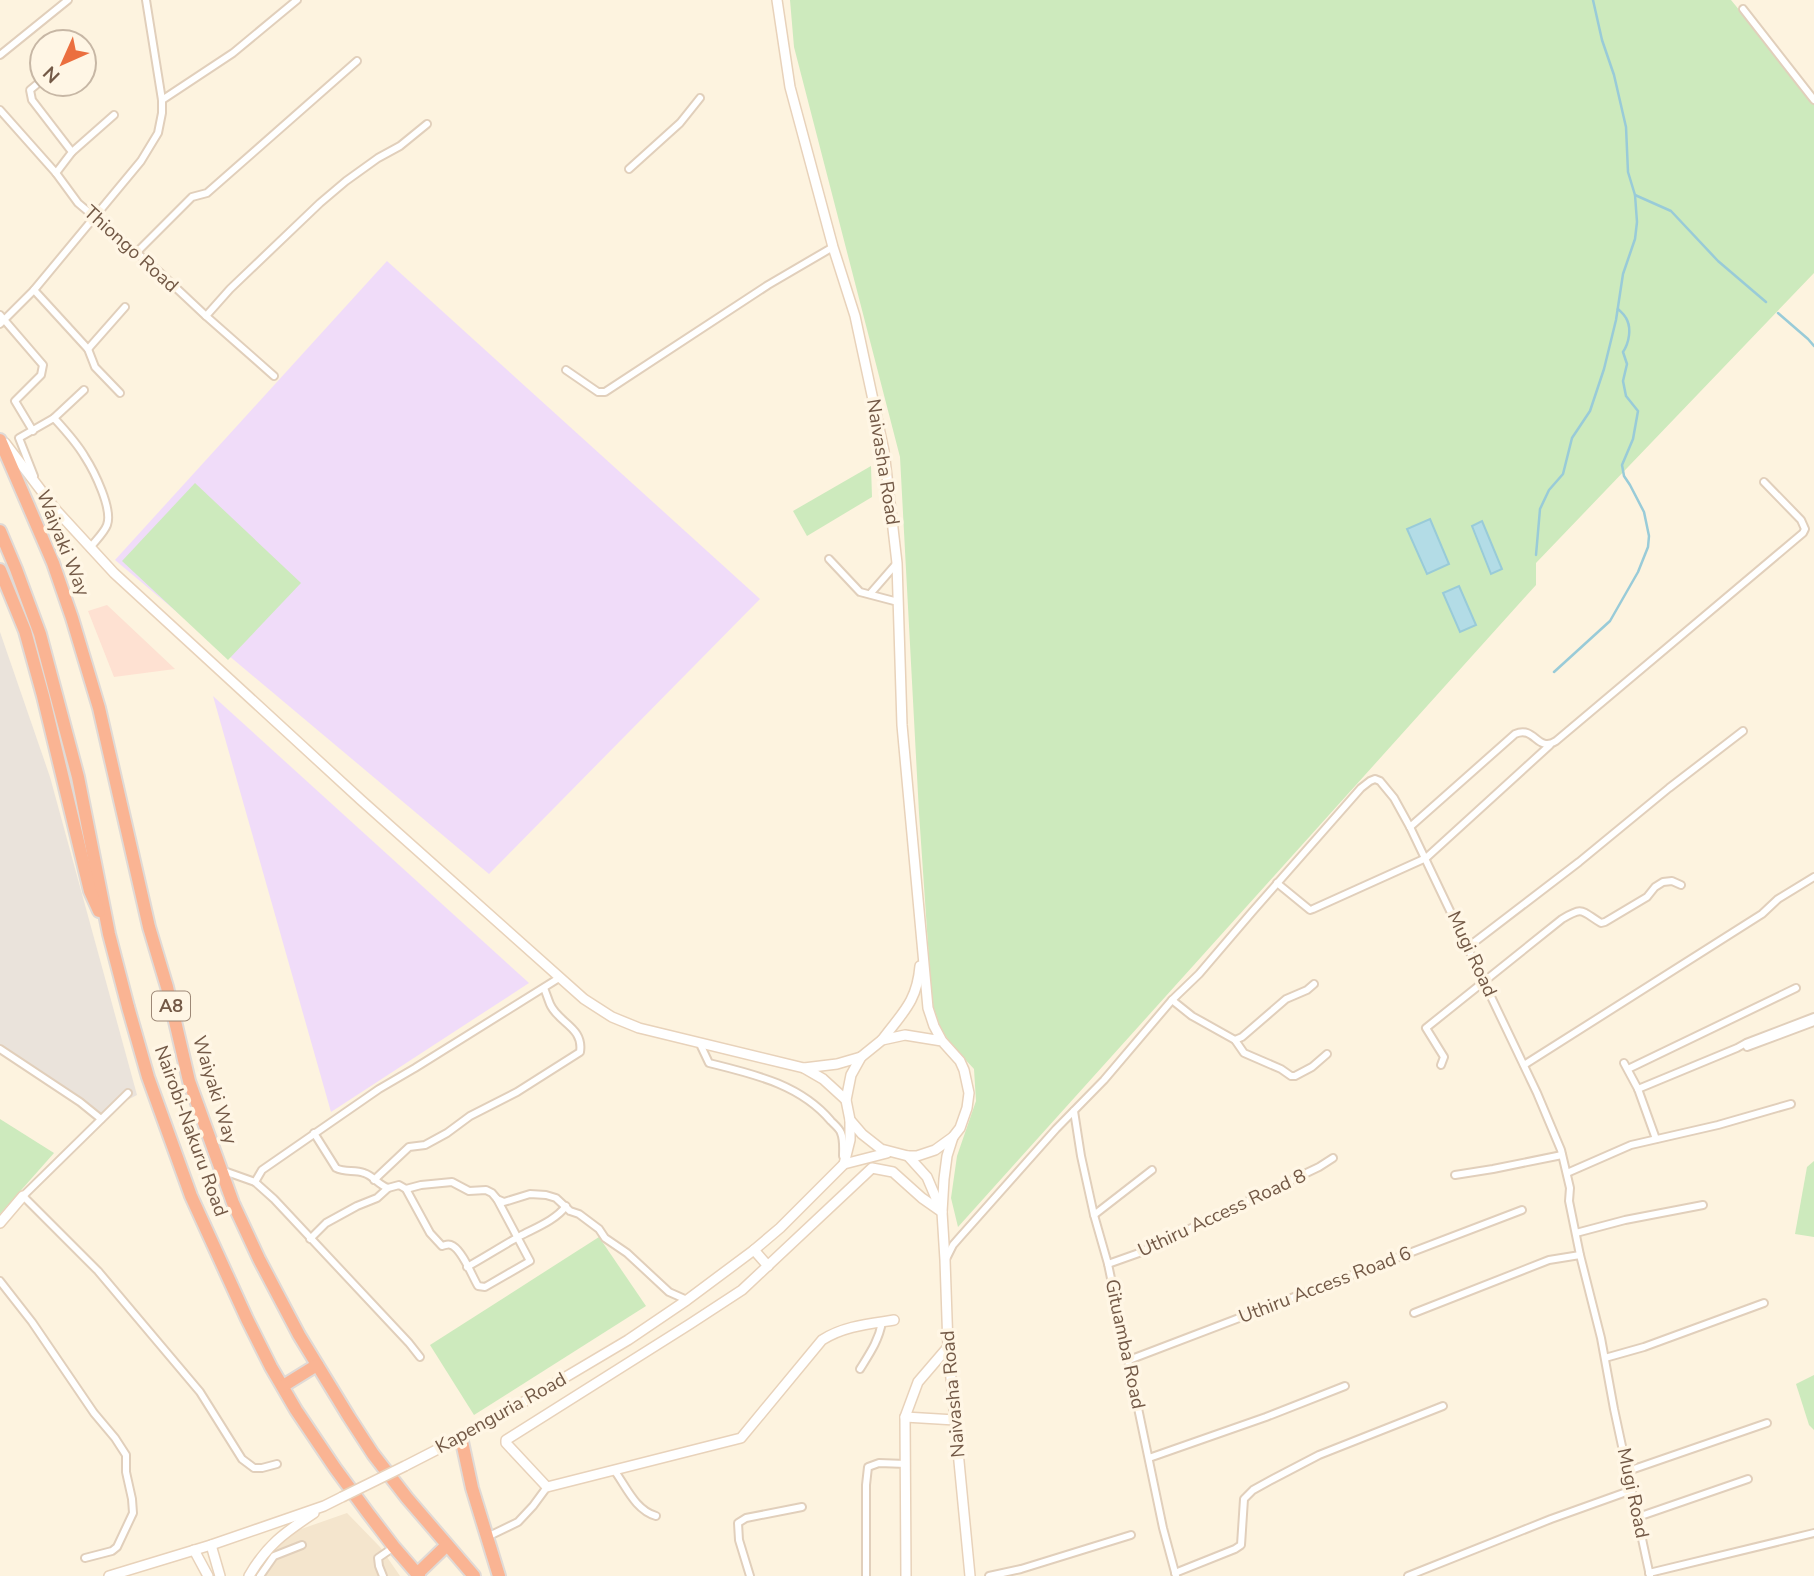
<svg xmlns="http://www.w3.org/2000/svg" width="1814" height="1576" font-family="'Nunito Sans',sans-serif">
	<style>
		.residential { fill: #f4e5cd }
		.commercial { fill: #fee1d2 }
		.industrial { fill: #eae3db }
		.education { fill: #f0dcf9 }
		.green { fill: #cdeabd }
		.water { fill: #b3dce6; stroke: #99cbd8; stroke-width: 2 }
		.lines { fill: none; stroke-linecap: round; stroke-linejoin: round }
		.stream { stroke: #99cbd8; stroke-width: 2.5 }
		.street-casing { stroke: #e1cfbb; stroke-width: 10 }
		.secondary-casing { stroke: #e8d2ba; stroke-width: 12 }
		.highway-casing { stroke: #e0dad6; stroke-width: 16 }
		.street { stroke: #fff; stroke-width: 6 }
		.secondary { stroke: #fff; stroke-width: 9 }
		.highway { stroke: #fab493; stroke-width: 12 }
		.secondary-bridge-casing { stroke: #e8d2ba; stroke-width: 12; stroke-linecap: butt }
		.secondary-bridge { stroke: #fff; stroke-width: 9 }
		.labels { text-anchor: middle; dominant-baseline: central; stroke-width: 7; stroke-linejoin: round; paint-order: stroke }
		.shield { fill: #fff6e5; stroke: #9d8876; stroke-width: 2 }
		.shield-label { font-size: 18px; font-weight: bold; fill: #735946 }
		.street-label { font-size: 19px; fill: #735946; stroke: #fff6e5 }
	</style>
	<rect width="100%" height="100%" fill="#fdf3df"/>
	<polygon class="residential" points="347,1513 380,1547 400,1576 254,1576 267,1555 287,1534"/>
	<polygon class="commercial" points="107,605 175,669 114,677 88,611"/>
	<polygon class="industrial" points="0,632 50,777 137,1095 100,1114 0,1046"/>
	<g class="education">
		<polygon points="387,261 760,599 489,874 115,560"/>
		<polygon points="213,696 529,983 331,1112"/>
	</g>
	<g class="green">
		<polygon points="790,0 1731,0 1814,101 1814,273 1536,563 1536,585 958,1227 951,1198 957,1156 976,1101 974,1069 951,1044 941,1029 932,1003 919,813 900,457 794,47"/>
		<polygon points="871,466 872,497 807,536 793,511"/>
		<polygon points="195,483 301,583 228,660 122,561"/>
		<polygon points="0,1119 54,1153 0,1214"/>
		<polygon points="1814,1161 1814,1237 1795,1234 1807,1167"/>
		<polygon points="599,1237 646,1306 474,1415 430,1345"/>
		<polygon points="1814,1375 1814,1430 1809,1425 1796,1384"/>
	</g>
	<g class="water">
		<polygon points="1430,519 1449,564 1427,574 1407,529"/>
		<polygon points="1482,521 1502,569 1491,574 1472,526"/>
		<polygon points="1459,586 1476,625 1460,632 1443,593"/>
	</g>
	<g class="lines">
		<g class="stream">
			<polyline points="1593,0 1602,40 1614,75 1626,127 1628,172 1635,195 1671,211 1718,261 1766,302"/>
			<polyline points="1778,313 1808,339 1814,346"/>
			<polyline points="1536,555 1540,509 1549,490 1563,474 1572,438 1590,411 1604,369 1616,320 1623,274 1635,239 1637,222 1635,195"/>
			<path d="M1554,672l56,-51 28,-49 10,-25 1,-11 -5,-24 -14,-27 -6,-9 -2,-11 11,-26 5,-28 -12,-15 -3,-15 4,-17 -4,-12c6,-9 9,-24 3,-34 -2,-4 -5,-6 -8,-9"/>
		</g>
		<defs>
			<g id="street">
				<polyline points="1743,9 1814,100"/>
				<polyline points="0,55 68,0"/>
				<polyline points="42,80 30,90 32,100 72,152 56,173"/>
				<polyline points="162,100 233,53 297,0"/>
				<polyline points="0,110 56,173 78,203 157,270 206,316 274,376"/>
				<polyline points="72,152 114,115"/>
				<polyline points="629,169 680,123 700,98"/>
				<polyline points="136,253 192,197 207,193 357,61"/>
				<polyline points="34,290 88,349 95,367 120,393"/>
				<polyline points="0,315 43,365 41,375 15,401 33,431"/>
				<polyline points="206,316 230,289 320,203 346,181 378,158 400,146 427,124"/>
				<polyline points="0,324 34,290 141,161 158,133 162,113 162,100 146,0"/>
				<polyline points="88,349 125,307"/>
				<polyline points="566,370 598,392 605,392 768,285 833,247"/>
				<polyline points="54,418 84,390"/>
				<path d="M34,476l-15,-38 35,-20c11,12 23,25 31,39 9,14 28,52 22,68 -3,8 -12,16 -17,23"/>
				<polyline points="829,559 860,592 898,602"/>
				<polyline points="870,594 897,563"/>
				<path d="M1410,827l105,-93c20,-9 22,19 41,7l247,-208 2,-4 -4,-9 -37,-38"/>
				<polyline points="1277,883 1310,910 1313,909 1426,858 1550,745"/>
				<polyline points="1468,947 1579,862 1669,788 1743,731"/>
				<polyline points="1172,1000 1192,1016 1235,1040 1244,1053 1281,1069 1291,1076 1295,1076 1312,1067 1327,1054"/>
				<polyline points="1235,1040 1242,1037 1286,999 1307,990 1314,984"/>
				<path d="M700,1044l9,19c44,11 91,21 122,58 3,3 9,8 10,12 3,7 2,16 2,23"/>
				<polyline points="1747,1047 1814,1022"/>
				<polyline points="0,1049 80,1102 101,1119"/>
				<polyline points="1624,1063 1638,1089 1656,1139"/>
				<path d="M1441,1065l3,-8 -18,-29 136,-109c22,-13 19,-8 39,4l4,-1 42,-25 8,-10 8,-5 9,-1 9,4"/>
				<polyline points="1524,1065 1762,914 1778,899 1814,877"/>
				<polyline points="1628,1069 1796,988"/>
				<polyline points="1638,1089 1737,1048 1746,1043 1814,1017"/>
				<polyline points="128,1093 23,1196 98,1271 200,1392 242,1459 254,1468 262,1468 277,1464"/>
				<polyline points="1074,1111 1081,1156 1094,1215 1108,1264 1163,1528 1176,1576"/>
				<path d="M314,1133l22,35c9,5 19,1 28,5 10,3 13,11 24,15"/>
				<polyline points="224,1171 255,1182 262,1170 379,1089 415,1068 559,978"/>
				<polyline points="1567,1173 1631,1145 1718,1125 1791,1104"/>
				<polyline points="1455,1175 1493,1169 1562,1155"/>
				<path d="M374,1180l35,-33 16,-2 22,-12 23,-17 47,-24 63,-40c4,-25 -22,-29 -30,-48 -2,-5 -4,-11 -6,-16"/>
				<polyline points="255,1182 274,1199 409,1343 420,1357"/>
				<path d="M406,1189l24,44 12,13c5,-1 6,-3 11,0 10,6 19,30 25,40l7,1 45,-26 -33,-62"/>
				<polyline points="1094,1215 1152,1170"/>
				<polyline points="1576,1233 1625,1220 1703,1205"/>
				<polyline points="310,1239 326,1223 357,1206 377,1198 388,1188 399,1185 406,1189 421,1185 452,1182 469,1191 486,1190 492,1193 497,1199 504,1202 530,1194 546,1195 556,1198 570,1211 579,1214 599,1229 605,1238 627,1253 669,1292 687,1300"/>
				<polyline points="946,1259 953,1245 960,1237 1056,1129 1104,1080 1172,1000 1199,974 1252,912 1361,788 1370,781 1375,779 1380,781 1394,798 1410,827 1537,1093 1561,1150 1570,1188 1569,1201 1580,1255 1601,1338 1614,1409 1650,1576"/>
				<polyline points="1108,1264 1139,1253 1319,1167 1333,1158"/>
				<path d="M467,1267c18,-10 35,-21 53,-31 15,-8 36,-16 46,-30"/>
				<polyline points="0,1281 32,1322 94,1413 115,1438 126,1455 126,1472 132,1499 133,1513 117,1547 112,1551 85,1558"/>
				<polyline points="1414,1313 1549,1260 1580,1255"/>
				<polyline points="1605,1358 1644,1347 1764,1303"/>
				<polyline points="1129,1360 1522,1210"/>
				<path d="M860,1369c10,-16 19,-29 22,-47"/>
				<polyline points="1149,1458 1266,1417 1345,1386"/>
				<path d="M614,1470c12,16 21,40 42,46"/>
				<polyline points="1628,1471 1767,1423"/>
				<polyline points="1638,1517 1748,1479"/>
				<polyline points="487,1537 518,1522 533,1506 547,1487"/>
				<polyline points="1175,1573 1235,1549 1241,1545 1244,1499 1253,1490 1273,1479 1319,1455 1443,1406"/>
				<polyline points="1649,1573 1814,1533"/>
				<polyline points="260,1576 274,1556 302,1545"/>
				<polyline points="383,1576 379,1566 378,1558 394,1547"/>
				<polyline points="750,1576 739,1540 738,1523 746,1518 802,1507"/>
				<polyline points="866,1576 866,1485 868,1467 879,1463 906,1464"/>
				<polyline points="989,1576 1021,1569 1131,1535"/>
				<polyline points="1408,1576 1551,1519 1632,1490"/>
			</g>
			<g id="secondary">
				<polyline points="777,0 790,87 833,247 855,316 884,451 897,563 902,725 928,1008 934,1026 942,1041 960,1061 964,1070 969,1093 967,1108 960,1128 953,1137 935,1150 917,1156 908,1156 881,1149 862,1134 850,1120 846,1100 851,1075 861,1057 882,1040 905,1035 942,1041"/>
				<polyline points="5,443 56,510 114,573 361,800 584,999 612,1017 639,1028 804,1068 837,1064 861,1057"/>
				<path d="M882,1040c20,-27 35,-38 38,-74"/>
				<polyline points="804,1068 823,1079 846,1100"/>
				<polyline points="953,1137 947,1156 944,1179 942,1212 945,1260 948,1347 970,1576"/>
				<polyline points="908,1156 927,1177 941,1210"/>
				<polyline points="844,1164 850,1140 850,1120"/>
				<polyline points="0,1223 23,1196"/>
				<polyline points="754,1250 768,1266"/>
				<path d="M894,1320c-25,4 -50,6 -72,20l-81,98 -194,49 -41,-44v-3l184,-116 52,-34 130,-122 21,4 29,26 20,14"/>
				<polyline points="905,1417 955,1420"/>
				<polyline points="405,1466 483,1426 628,1340 687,1300 754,1250 780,1228 844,1164 887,1153"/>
				<polyline points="211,1545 220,1576"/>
				<polyline points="194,1550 208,1576"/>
				<polyline points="109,1576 211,1545 324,1506 342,1497"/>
				<path d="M249,1576c18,-31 35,-43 65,-63"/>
				<polyline points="906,1576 905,1417 918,1382 948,1347"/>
			</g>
			<g id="highway">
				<polyline points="0,440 53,563 72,618 99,708 149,927 167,987 189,1081 233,1203 259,1259 299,1335 349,1417 373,1454 407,1498 474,1576"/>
				<polyline points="0,531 16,569 40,634 78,777 109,934 128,1007 148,1077 191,1196 247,1319 271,1367 296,1410 335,1468 368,1513 394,1547 419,1576"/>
				<polyline points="0,570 25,631 43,696 90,891 99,911"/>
				<polyline points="283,1386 317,1365"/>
				<polyline points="461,1437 472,1488 499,1576"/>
				<polyline points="417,1574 447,1545"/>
			</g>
		</defs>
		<use href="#street" class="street-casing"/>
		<use href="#secondary" class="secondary-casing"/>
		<use href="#highway" class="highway-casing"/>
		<use href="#street" class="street"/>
		<use href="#secondary" class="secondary"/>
		<use href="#highway" class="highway"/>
		<defs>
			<polyline id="secondary-bridge" points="342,1497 405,1466"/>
		</defs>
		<use href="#secondary-bridge" class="secondary-bridge-casing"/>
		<use href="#secondary-bridge" class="secondary-bridge"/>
	</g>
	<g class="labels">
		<rect class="shield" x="152" y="991.5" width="38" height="29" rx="5"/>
		<g class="shield-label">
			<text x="171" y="1006">A8</text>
		</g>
		<g class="street-label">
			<text transform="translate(131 249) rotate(42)">Thiongo Road</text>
			<text transform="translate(883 462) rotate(81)">Naivasha Road</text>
			<text transform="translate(63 543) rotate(68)">Waiyaki Way</text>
			<text transform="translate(1472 954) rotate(65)">Mugi Road</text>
			<text transform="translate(215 1090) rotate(73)">Waiyaki Way</text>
			<text transform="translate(191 1131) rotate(70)">Nairobi-Nakuru Road</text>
			<text transform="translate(1222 1213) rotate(-25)">Uthiru Access Road 8</text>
			<text transform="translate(1325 1285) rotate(-21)">Uthiru Access Road 6</text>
			<text transform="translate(1125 1344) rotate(78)">Gituamba Road</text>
			<text transform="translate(953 1394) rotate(-95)">Naivasha Road</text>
			<text transform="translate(501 1413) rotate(-29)">Kapenguria Road</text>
			<text transform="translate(1633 1493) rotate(78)">Mugi Road</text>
		</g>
	</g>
	<g transform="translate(63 63) rotate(225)"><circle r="33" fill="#fff6e5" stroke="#c7b7a5" stroke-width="2"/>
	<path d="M0-5L12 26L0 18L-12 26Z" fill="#eb6f3f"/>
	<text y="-10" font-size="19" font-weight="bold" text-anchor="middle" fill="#735946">N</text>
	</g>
</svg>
